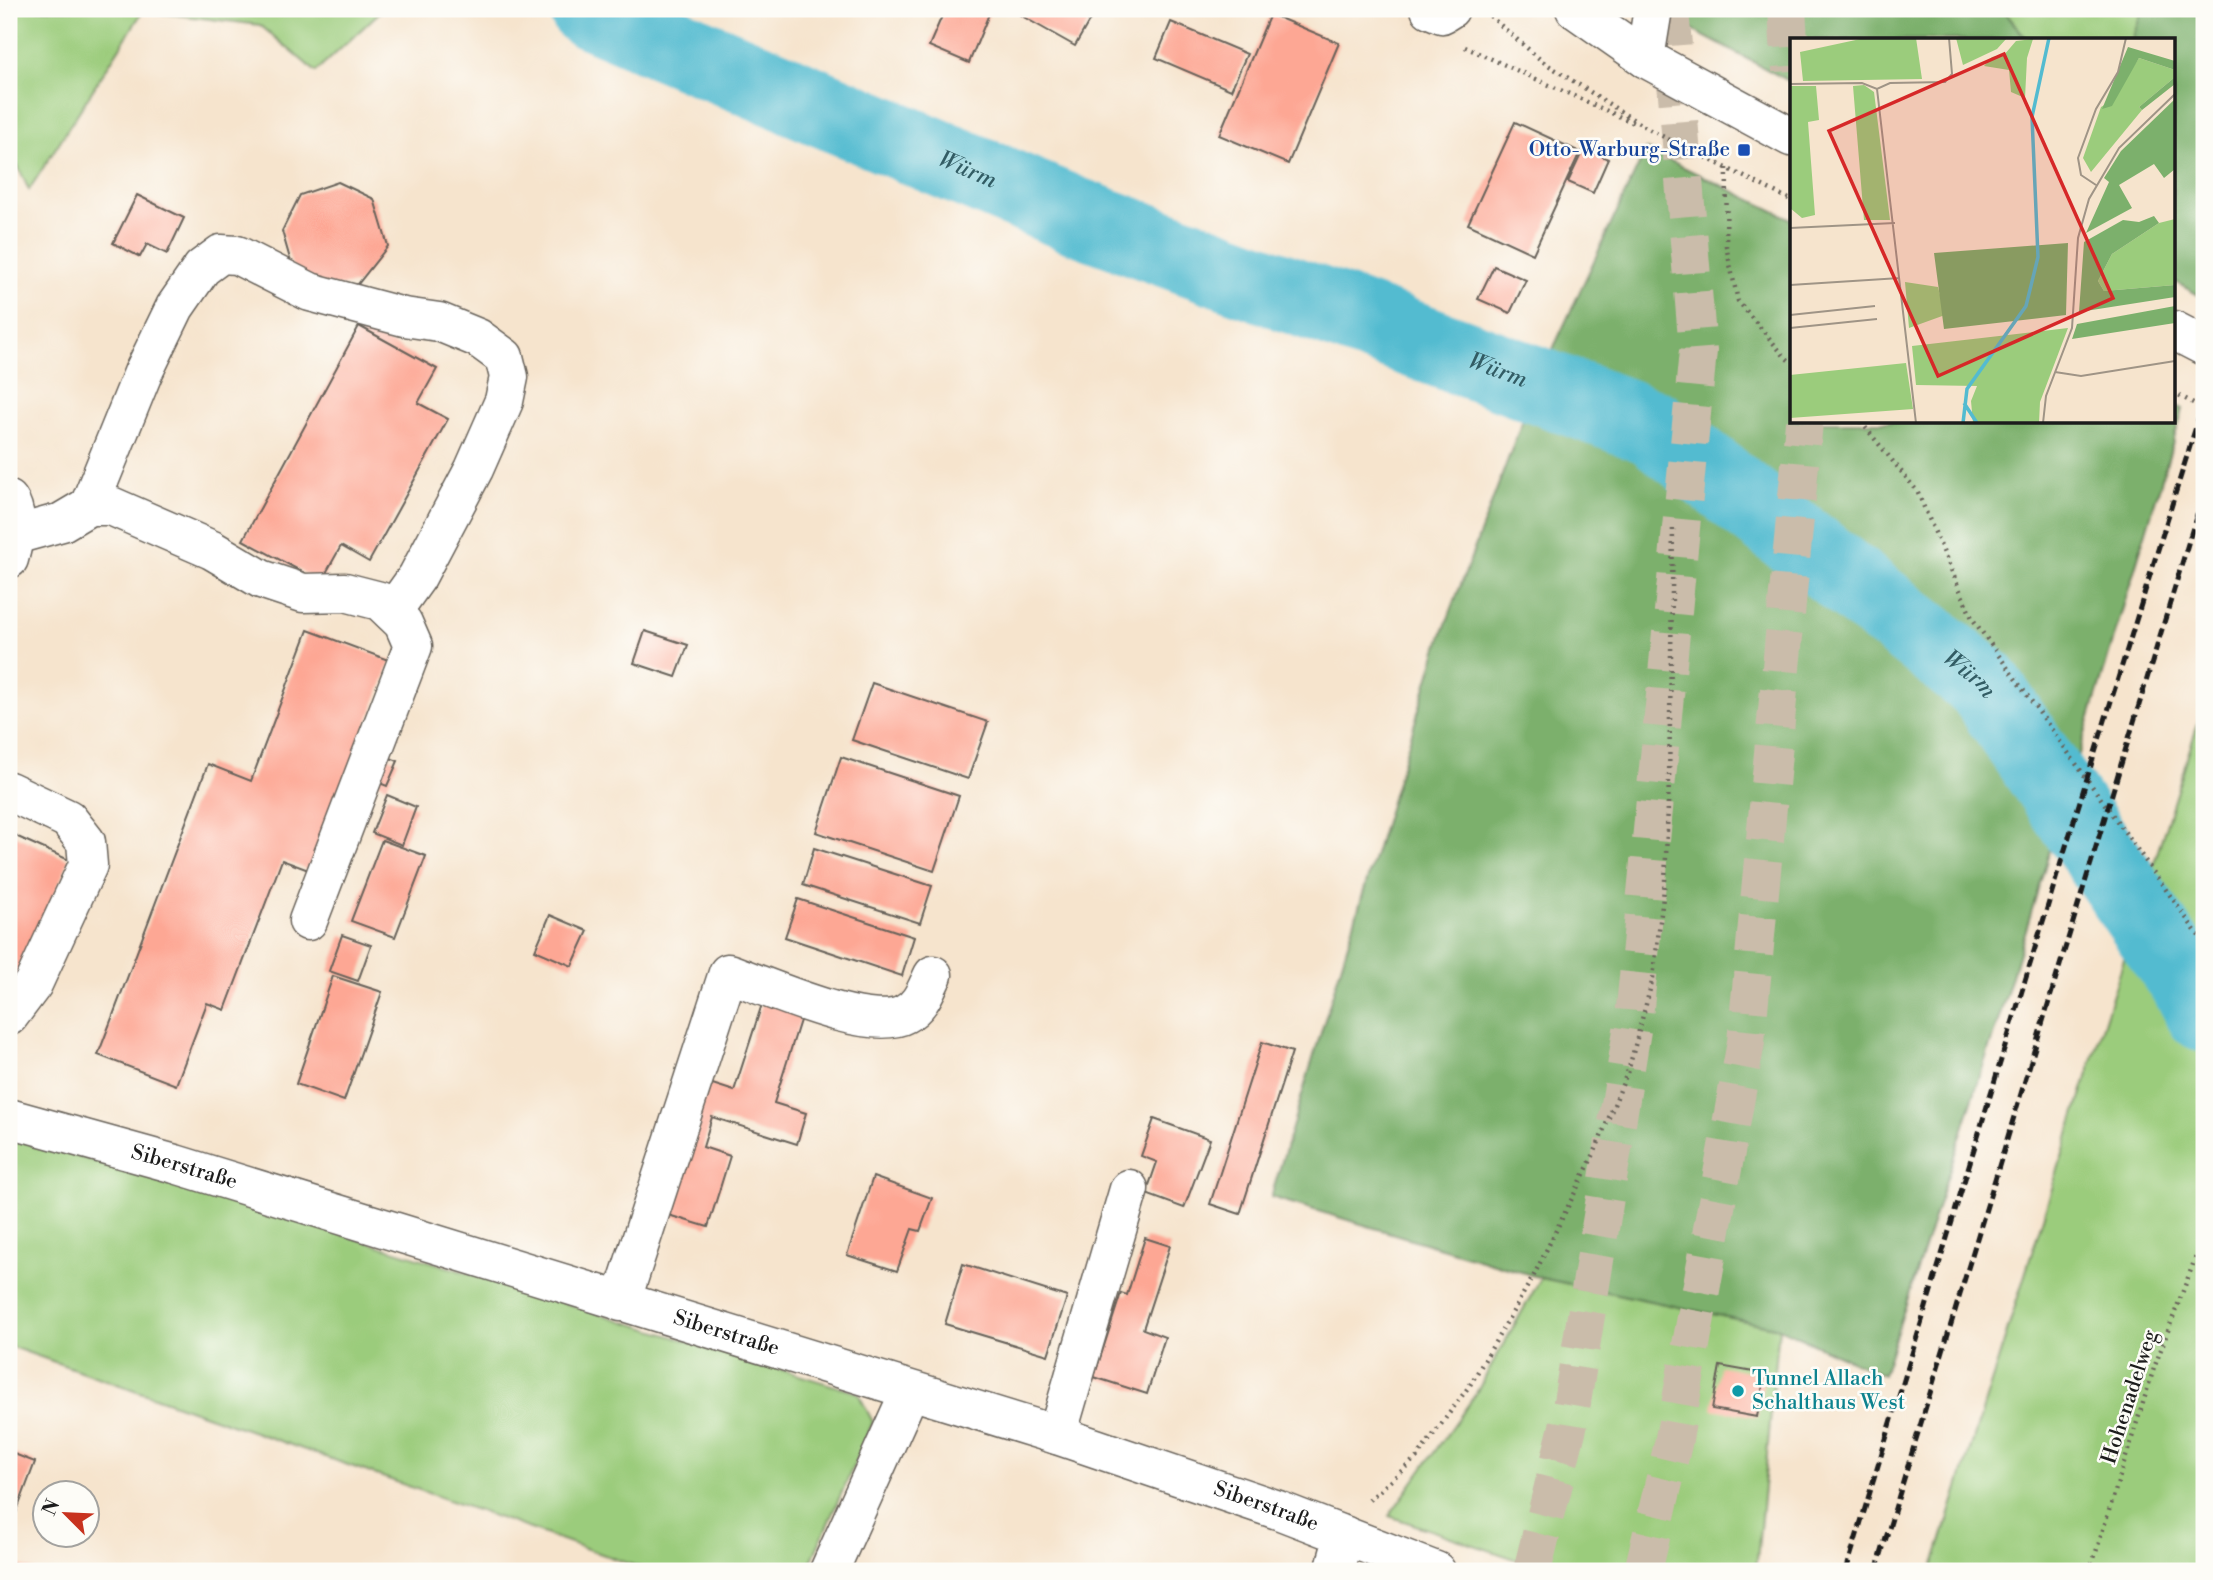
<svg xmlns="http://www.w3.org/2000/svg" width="2213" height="1580" font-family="'Libre Bodoni',serif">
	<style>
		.green { fill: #9bcc7c; stroke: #5c744c; stroke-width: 2 }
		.forest { fill: #7cb06c; stroke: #4c6644; stroke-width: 2 }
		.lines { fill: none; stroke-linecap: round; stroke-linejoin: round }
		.river { stroke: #53bbd0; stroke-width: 77 }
		.building { fill: #fda794 }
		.highway-tunnel { stroke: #cabcaa; stroke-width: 38; stroke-dasharray: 38 19; stroke-linecap: butt }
		.minor-casing { stroke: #68625a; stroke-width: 41 }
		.major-casing { stroke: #68625a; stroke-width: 41 }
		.path { stroke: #68625a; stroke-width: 4.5; stroke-dasharray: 2 5; stroke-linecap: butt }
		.minor { stroke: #fff; stroke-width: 38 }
		.major { stroke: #fff; stroke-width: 38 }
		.rail { stroke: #1c1c1c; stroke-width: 5; stroke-dasharray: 10 5; stroke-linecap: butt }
		.transit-dot { fill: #1a4fb4; stroke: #fdfcf7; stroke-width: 2.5 }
		.culture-dot { fill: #0f9aa8; stroke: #fdfcf7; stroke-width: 2.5 }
		.labels { text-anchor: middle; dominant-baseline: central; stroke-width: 5; stroke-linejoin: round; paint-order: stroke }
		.transit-label { font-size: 21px; fill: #164399; stroke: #fdfcf7; text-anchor: end }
		.street-label { font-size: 21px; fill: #1c1c1c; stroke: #fdfcf7 }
		.culture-label { font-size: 21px; fill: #0d838f; stroke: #fdfcf7; text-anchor: start }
		.water-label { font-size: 23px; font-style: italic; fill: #325c64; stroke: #fdfcf7 }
		.inset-river { fill: none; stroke: #53bbd0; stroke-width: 3.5 }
		.inset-road { fill: none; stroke: #9f9486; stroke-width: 2 }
		.view { fill: #d62828; fill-opacity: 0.15; stroke: #d62828; stroke-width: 3.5 }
		.inset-edge { fill: none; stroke: #1c1c1c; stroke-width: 3.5 }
	</style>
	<rect width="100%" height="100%" fill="#fdfcf7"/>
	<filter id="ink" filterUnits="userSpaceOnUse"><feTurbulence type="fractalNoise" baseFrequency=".0143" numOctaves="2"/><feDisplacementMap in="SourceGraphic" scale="14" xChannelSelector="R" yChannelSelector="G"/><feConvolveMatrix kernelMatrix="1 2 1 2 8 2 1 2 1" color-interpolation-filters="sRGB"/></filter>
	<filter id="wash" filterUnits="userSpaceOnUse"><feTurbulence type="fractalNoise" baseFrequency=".00686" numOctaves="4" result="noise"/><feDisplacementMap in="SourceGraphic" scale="28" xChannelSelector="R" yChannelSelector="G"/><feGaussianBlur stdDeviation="1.57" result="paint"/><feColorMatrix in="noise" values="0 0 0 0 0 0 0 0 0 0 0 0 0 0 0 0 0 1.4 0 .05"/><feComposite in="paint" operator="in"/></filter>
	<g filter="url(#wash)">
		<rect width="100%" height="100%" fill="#f6e4cd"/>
		<g class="green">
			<polygon points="9,9 383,9 316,72 260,25 143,11 29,190 9,148"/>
			<polygon points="2002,9 2143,9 2132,40 2028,40"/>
			<polygon points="2204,704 2204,1571 1932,1571"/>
			<path d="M9,1137c285,79 566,171 849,256l15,29 -66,149h-157l-641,-225z"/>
			<polygon points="1541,1278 1779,1328 1756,1571 1550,1571 1389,1516 1475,1395"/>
		</g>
		<g class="forest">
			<polygon points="1687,9 2002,9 2028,40 1791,40 1791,82 1688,28"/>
			<polygon points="2143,9 2204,9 2204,298 2173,281 2173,40 2132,40"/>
			<polygon points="1646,149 1791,219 1791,422 2173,422 2173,404 2183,409 2006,996 1883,1375 1779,1328 1541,1278 1271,1197 1440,640 1534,390"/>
		</g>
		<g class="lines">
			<path class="river" id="s1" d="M587,9l487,206 578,212 331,257 210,307 11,22"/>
		</g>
		<g id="blocks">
			<g class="building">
				<polygon points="945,9 991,9 969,63 929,46"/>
				<polygon points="1024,9 1096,9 1075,46 1020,15"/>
				<polygon points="1270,14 1339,43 1288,164 1219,135"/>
				<polygon points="1171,22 1247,54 1231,90 1156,58"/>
				<polygon points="1515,122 1580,152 1533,254 1468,224"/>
				<polygon points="1584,148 1608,159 1593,193 1568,182"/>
				<polygon points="338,182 374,199 388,246 358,284 321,287 292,266 282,231 300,195"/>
				<polygon points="137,195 184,218 167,254 147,244 140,257 113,243"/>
				<polygon points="1494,266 1526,280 1510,313 1478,299"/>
				<polygon points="359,326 437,369 418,403 448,419 369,562 341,546 321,582 243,540"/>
				<polygon points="308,630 391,661 311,871 282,860 225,1010 207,1003 176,1085 98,1055 208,764 251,781"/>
				<polygon points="645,631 688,645 676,677 634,663"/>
				<polygon points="872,683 988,722 968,779 852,740"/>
				<polygon points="383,755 398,761 387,786 372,780"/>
				<polygon points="841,757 959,796 934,871 816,832"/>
				<polygon points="387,795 416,807 402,845 372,833"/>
				<polygon points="9,833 69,860 9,1001"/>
				<polygon points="382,840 426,856 395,937 351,921"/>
				<polygon points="814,848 932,886 920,923 803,885"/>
				<polygon points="798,899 914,937 902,976 785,937"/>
				<polygon points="550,915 588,931 572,966 535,950"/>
				<polygon points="342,935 371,945 358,981 329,971"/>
				<polygon points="333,976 382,992 344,1101 296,1084"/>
				<polygon points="763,1001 802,1014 774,1103 806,1113 797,1144 712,1117 703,1147 730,1156 708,1227 655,1211 697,1079 734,1091"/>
				<polygon points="1262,1042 1292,1052 1240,1214 1210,1204"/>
				<polygon points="1154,1119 1210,1139 1184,1208 1146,1194 1157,1162 1141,1156"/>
				<polygon points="873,1177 932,1198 920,1231 912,1229 897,1271 847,1255"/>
				<polygon points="1145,1238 1170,1246 1143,1329 1165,1337 1147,1394 1094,1377 1121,1293 1127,1295"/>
				<polygon points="963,1264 1067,1297 1048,1355 945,1324"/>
				<polygon points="1720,1366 1765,1374 1757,1417 1712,1409"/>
				<polygon points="9,1452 35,1462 9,1532"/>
				<polygon points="9,1562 36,1571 9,1571"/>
			</g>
		</g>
	</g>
	<g filter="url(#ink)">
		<use href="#blocks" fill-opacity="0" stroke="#68625a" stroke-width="2"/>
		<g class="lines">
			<g class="highway-tunnel">
				<polyline points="1787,9 1791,71"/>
				<polyline points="1532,1571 1568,1427 1634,1018 1698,351 1670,9"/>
				<polyline points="1643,1571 1673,1444 1746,1042 1804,422"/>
			</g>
			<defs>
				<g id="minor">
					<polyline points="1430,9 1442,14 1450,9"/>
					<polyline points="1645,58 1653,9"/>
					<path d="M9,500c11,16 5,41 0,59"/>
					<polyline points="89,506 143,373 175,307 202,268 221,254 237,255 310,292 404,317 439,322 478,338 504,357 509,377 504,401 474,469 417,577 392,612"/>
					<polyline points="15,535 62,522 89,506 111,506 212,550 261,579 303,593 345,592 380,601 403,623 413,646 308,921"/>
					<polyline points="9,791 68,819 86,842 88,865 33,984 9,1016"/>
					<path id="s2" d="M9,1118l166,46 882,271 221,75 158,61"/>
					<path d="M621,1302l107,-329c38,13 142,61 177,41 16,-8 21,-25 28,-39"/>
					<polyline points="1057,1435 1129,1189"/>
					<polyline points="829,1571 910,1391"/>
					<polyline points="1334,1571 1344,1535"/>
				</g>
				<g id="major">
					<polyline points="1575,9 1645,58 1791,137"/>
					<polyline points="2173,330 2204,346"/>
				</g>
			</defs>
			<use href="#minor" class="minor-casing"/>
			<use href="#major" class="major-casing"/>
			<g class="path">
				<polyline points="1490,16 1542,61 1648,129 1791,200"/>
				<polyline points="1465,47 1636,124"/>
				<polyline points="1727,168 1726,246 1738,301 1785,357 1791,362"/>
				<polyline points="2173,392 2204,409"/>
				<polyline points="1861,422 1917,491 1972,618 2204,943"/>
				<polyline points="1369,1500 1417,1457 1470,1385 1533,1277 1594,1154 1629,1068 1653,978 1665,881 1669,780 1673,529"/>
				<polyline points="2090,1571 2154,1368 2204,1235"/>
			</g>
			<use href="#minor" class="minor"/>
			<use href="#major" class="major"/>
			<g class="rail">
				<polyline points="1846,1571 2058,872 2204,401"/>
				<polyline points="1876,1571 2204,491"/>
			</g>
		</g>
	</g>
	<rect class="transit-dot" x="1737" y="143" width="14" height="14" rx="3.5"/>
	<circle class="culture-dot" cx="1738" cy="1391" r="7"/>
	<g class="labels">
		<g class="transit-label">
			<text x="1730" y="150">Otto-Warburg-Straße</text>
		</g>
		<g class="street-label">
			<text stroke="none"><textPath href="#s2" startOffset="182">Siberstraße</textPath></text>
			<text stroke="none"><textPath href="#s2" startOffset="749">Siberstraße</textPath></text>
			<text transform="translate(2130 1397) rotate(-72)">Hohenadelweg</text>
			<text stroke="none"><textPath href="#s2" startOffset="1316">Siberstraße</textPath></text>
		</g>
		<g class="culture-label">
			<text x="1752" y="1379">Tunnel Allach<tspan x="1752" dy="24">Schalthaus West</tspan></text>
		</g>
		<g class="water-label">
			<text stroke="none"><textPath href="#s1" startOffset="413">Würm</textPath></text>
			<text stroke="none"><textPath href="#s1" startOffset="980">Würm</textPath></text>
			<text stroke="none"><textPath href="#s1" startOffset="1547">Würm</textPath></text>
		</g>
	</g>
	<g transform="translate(1790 38)">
		<rect width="385" height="385" fill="#f6e4cd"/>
		<path d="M75,0h51l6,41 -119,2 -3,-29zM166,0h51l-10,11 -34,16zM243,1l-6,19 -2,40 -14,-6 -2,-22 -25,-4 8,-9 12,-2 12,-14zM349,20l36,12v7l-36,30 3,3 -51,62 -8,-14 18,-51 10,-6zM74,47l10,7 16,128h-26l-11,-134zM0,48h26l3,34 -11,2 7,93 -13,3 -12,-10zM385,181v66l-71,6 -6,-10 14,-27 47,-31zM115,244l33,5 7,28 -36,13zM278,290l-28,74 -1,21h-66l-2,-22 6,-15 -61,-1 -4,-39zM116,325l7,46 -123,9v-43z" fill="#9bcc7c"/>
		<path d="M338,9l47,14v9l-36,-12 -27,48 -10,3zM385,39v7l-33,26 -3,-3zM385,61v70l-11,9 -10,-14 -35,21 13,23 -46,25 23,-51 -5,-4 17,-27zM364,178l5,7 -47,31 -14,27 6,10 71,-6v12l-96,15 5,-70 39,-22 16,2zM278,205l-2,72 -122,14 -10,-76zM385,268v17l-103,16 5,-15z" fill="#7cb06c"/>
		<path class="inset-river" d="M174,365l13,20M173,385l4,-34 59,-83 12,-49 -6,-140 17,-79"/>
		<path class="inset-road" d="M0,46l72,-1 15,6 13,-6 55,-1 7,-8 -3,-36M87,51l39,334M306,147l-15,-10 -3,-17 18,-49 22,-37 8,-34M0,190l105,-5M0,247l110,-7M0,277l85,-9M0,290l87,-9M265,334l26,4 94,-15M253,385l3,-27 26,-68 6,-90 11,-39 30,-51 56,-54"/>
		<path class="view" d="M214,16l109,244 -175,78 -109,-245z"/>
		<rect width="385" height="385" class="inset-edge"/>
	</g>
	<rect width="2213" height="1580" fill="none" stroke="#fdfcf7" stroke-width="35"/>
	<g transform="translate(66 1514) rotate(294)"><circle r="33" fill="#fdfcf7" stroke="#a3a29f" stroke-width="2"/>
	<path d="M0-5L12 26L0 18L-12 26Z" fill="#c8321e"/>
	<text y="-10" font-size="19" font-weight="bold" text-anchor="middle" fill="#1c1c1c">N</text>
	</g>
</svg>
